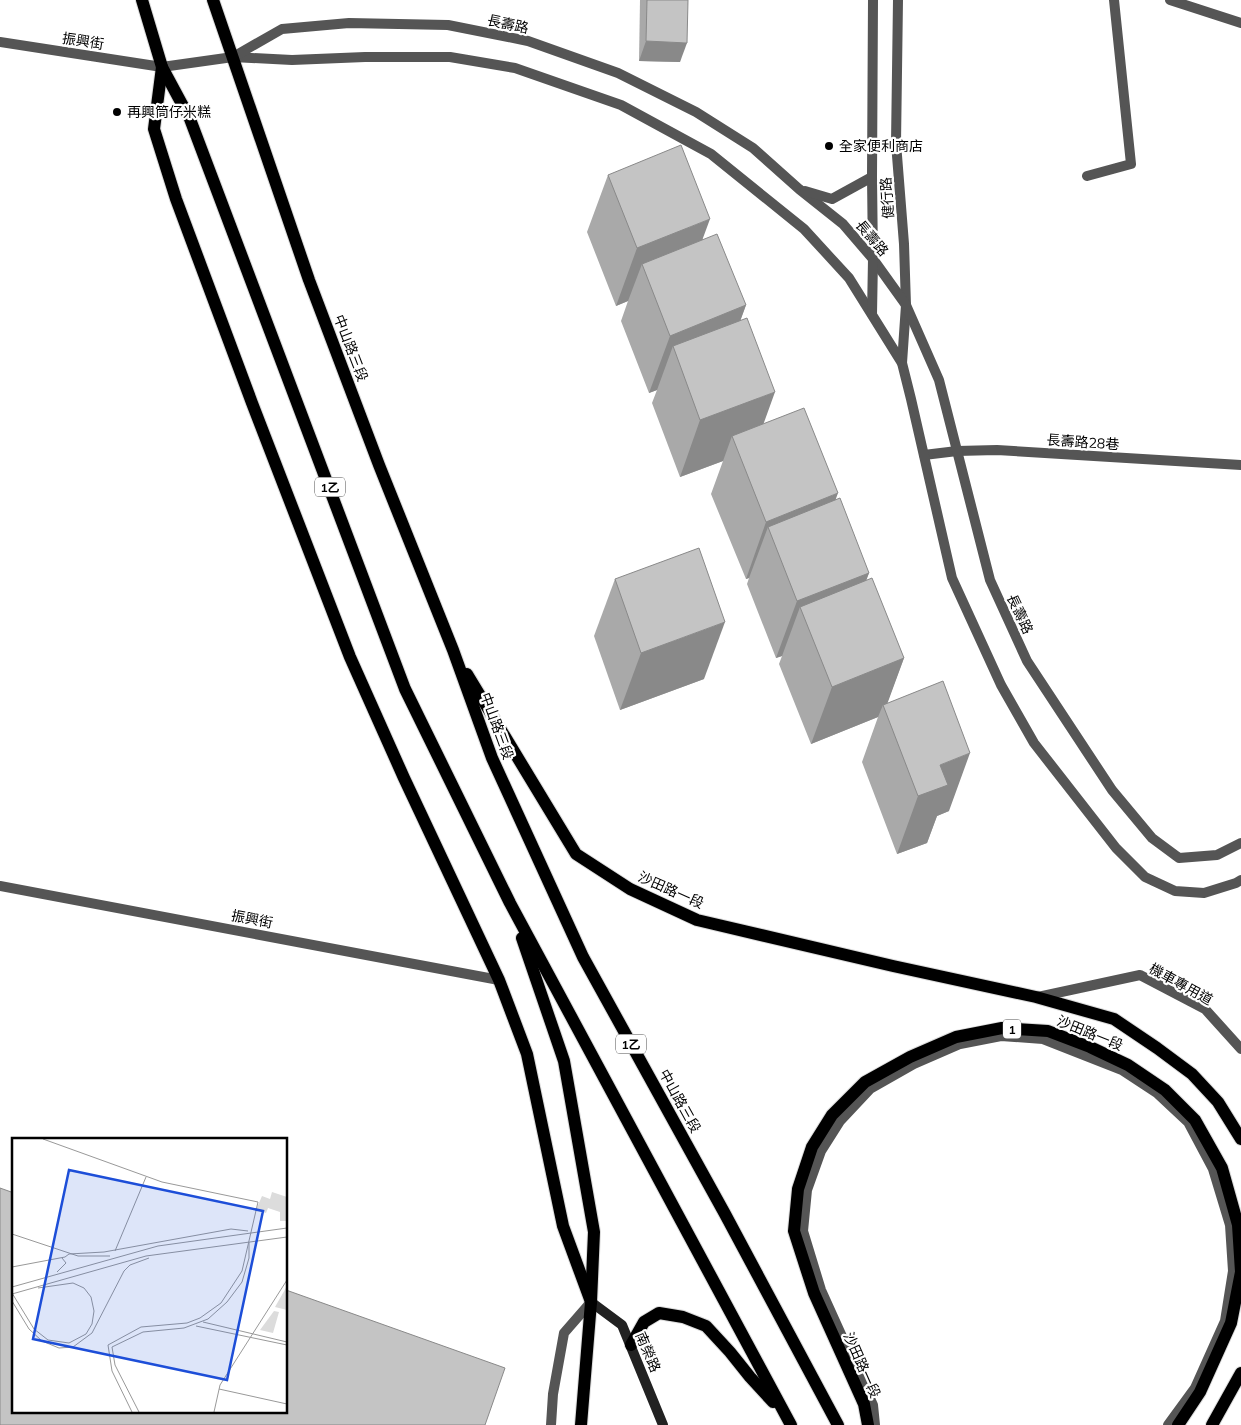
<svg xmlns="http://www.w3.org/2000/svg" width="1241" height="1425" font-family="Mulish,'Noto Sans TC',sans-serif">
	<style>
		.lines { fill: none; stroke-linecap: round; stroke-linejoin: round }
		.primary-casing { stroke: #dbdbdb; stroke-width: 14 }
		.lane { stroke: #555; stroke-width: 10 }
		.street { stroke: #555; stroke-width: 10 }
		.secondary { stroke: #222; stroke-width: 10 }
		.primary { stroke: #000; stroke-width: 12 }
		.wall { fill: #a9a9a9 }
		.shaded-wall { fill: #898989 }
		.building { fill: #c4c4c4; stroke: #898989 }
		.poi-dot { fill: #000; stroke: #fff; stroke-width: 2 }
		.labels { text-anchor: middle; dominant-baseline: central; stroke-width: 4.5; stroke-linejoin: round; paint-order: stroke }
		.shield { fill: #fff; stroke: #4c4c4c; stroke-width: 1 }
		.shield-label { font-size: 12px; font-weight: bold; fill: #000 }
		.street-label { font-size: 14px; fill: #000; stroke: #fff }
		.poi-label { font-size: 14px; fill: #000; stroke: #fff; text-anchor: start }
		.inset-road { fill: none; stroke: #999; stroke-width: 1 }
		.view { fill: #1d4ed8; fill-opacity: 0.15; stroke: #1d4ed8; stroke-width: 2.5 }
		.inset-edge { fill: none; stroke: #000; stroke-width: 2.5 }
	</style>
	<rect width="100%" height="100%" fill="#fff"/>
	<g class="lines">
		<defs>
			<g id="primary">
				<polyline points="142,0 162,67 190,119 405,689 510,903 791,1425"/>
				<polyline points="213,0 309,280 379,465 453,650 492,758 583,957 725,1214 838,1425"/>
				<polyline points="162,67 154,129 176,199 252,403 350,657 404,778 499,980 527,1054 563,1226 591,1302"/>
				<polyline points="467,674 576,854 630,889 697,920 893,966 1036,997 1114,1019 1157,1048 1192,1074 1218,1102 1241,1139"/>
				<polyline points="522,938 564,1061 594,1232 591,1302 581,1425"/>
				<polyline points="631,1345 644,1322 659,1313 683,1317 706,1326 730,1352 750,1377 773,1402"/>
				<polyline points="868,1425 864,1404 814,1293 794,1231 798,1189 812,1147 832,1115 865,1082 910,1057 956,1037 1002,1028 1048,1031 1090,1047 1128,1065 1165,1090 1195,1120 1222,1168 1238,1225 1241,1272 1231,1323 1200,1392 1178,1425"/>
				<polyline points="1212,1425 1241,1373"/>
			</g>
		</defs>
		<use href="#primary" class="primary-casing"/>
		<g class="lane">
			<polyline points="1087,176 1131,164 1114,0"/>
			<polyline points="924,455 957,451 997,450 1241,465"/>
			<polyline points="1038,997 1140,975 1205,1009 1241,1049"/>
			<polyline points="551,1425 553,1394 564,1333 591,1302"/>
			<polyline points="875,1425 873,1405 821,1290 803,1231 807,1190 821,1151 840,1121 870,1089 914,1064 960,1044 1001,1036 1043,1039 1122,1070 1157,1093 1188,1122 1213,1169 1230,1225 1233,1271 1225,1321 1195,1388 1168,1425"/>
		</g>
		<g class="street">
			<polyline points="898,0 896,143 904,244 906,305 902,363"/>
			<polyline points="1170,0 1241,23"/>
			<polyline points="0,42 162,67 233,57 292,60 365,57 450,57 515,68 621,105 711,154 804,229 849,278 902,363 911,399 952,578 1001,685 1034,743 1116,848 1145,877 1175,891 1204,893 1236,883 1241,880"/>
			<polyline points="233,57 282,29 349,23 448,25 528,41 618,73 696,112 753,148 799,189 843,224 873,259 906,305 939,380 990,580 1027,661 1112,790 1152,838 1179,858 1217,855 1241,843"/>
			<polyline points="805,191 832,199 872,177"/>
			<polyline points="872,314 873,259 872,177 873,0"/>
			<polyline points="0,886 499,980"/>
		</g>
		<polyline class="secondary" points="591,1302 622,1325 663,1425"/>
		<use href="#primary" class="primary"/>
	</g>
	<g class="wall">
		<polygon points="640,0 688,0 680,62 639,61"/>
		<polygon points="608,175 703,239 746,305 740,321 763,424 836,500 869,573 866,580 904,658 887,703 949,811 937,816 927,843 897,854 862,762 878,717 811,744 779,664 782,656 776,658 747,584 749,578 746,579 711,494 723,461 680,477 652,403 657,390 649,393 621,321 628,301 616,306 587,232"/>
		<polygon points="615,579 704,679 620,710 594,636"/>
	</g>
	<g class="shaded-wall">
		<polygon points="646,41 687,43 680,62 639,61"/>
		<polygon points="710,219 689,276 642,264 628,301 616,306 637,248"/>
		<polygon points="746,305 725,363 673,346 657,390 649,393 670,336"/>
		<polygon points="775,392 754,450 732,436 723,461 680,477 700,420"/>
		<polygon points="838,493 817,551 768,527 749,578 746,579 766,522"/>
		<polygon points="869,573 848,630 800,607 782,656 776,658 797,601"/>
		<polygon points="725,622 704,679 620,710 641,653"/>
		<polygon points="904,658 885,710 883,705 878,717 811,744 832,687"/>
		<polygon points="970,753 949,811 937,816 927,843 897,854 918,796 940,765"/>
	</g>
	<g class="building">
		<polygon points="647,0 688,0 687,43 646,41"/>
		<polygon points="681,145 710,219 637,248 608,175"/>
		<polygon points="717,234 746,305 670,336 642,264"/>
		<polygon points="747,318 775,392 700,420 673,346"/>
		<polygon points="804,408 838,493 766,522 732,436"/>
		<polygon points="840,498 869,573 797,601 768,527"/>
		<polygon points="699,548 725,622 641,653 615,579"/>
		<polygon points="872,578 904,658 832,687 800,607"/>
		<polygon points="943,681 970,753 940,765 948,785 918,796 883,705"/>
		<polygon points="0,1188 14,1193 14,1411 286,1411 286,1290 505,1368 485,1425 0,1425"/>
	</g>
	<g class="poi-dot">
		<circle cx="117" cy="112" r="5"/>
		<circle cx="829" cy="146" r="5"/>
	</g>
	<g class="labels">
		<g class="shield">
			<rect x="315" y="477.5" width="30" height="19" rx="4"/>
			<rect x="1003" y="1019.5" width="18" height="19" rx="4"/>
			<rect x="616" y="1034.5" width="30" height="19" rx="4"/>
		</g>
		<g class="shield-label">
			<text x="330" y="487">1乙</text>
			<text x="1012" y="1029">1</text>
			<text x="631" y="1044">1乙</text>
		</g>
		<g class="street-label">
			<text transform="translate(508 24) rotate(12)">長壽路</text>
			<text transform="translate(83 41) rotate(9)">振興街</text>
			<text transform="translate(887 198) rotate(-94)">健行路</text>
			<text transform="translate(872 238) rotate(50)">長壽路</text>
			<text transform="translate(351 348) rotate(69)">中山路三段</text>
			<text transform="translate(1083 442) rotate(4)">長壽路28巷</text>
			<text transform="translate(1020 614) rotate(65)">長壽路</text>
			<text transform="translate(497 726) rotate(70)">中山路三段</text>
			<text transform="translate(671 890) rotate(24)">沙田路一段</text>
			<text transform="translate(252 919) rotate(11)">振興街</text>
			<text transform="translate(1181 984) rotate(29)">機車專用道</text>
			<text transform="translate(1090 1033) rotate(22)">沙田路一段</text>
			<text transform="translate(680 1101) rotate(61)">中山路三段</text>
			<text transform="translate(648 1352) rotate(67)">南榮路</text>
			<text transform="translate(862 1365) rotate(66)">沙田路一段</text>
		</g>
		<g class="poi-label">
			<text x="127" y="112">再興筒仔米糕</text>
			<text x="839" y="146">全家便利商店</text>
		</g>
	</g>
	<g transform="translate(12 1138)">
		<rect width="275" height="275" fill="#fff"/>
		<path d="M260,54l15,5v24h-7v-9l-12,-4 -2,5 -10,-3 6,-14 8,3zM275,148v24l-12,-3zM262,173l5,1 -6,21 -13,-3z" fill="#dcdcdc"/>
		<path class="inset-road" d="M31,1l119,43 96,20 -16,69 -21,32 -21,15 -13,5 -46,4 -33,18 4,26 20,41M0,96l66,22h32M103,113l31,-74M57,116l35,-2 127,-23 17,2M0,129l53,-10 4,-3M45,134l9,-9 -4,-5M0,149l146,-41 129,-18M0,155l22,36 14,11 21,3 17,-9 6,-10 2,-13 -3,-14 -7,-9 -11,-5 -35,5M0,156l134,-38 141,-19M0,163l17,28 13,12 17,7 14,-1 19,-14 32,-62 6,-6 19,-7M191,184l84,20M184,188l91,19M207,251l68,15M127,274l-24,-47 -3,-18 31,-15 41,-4 24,-9 19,-17 15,-20 7,-24v-16M202,274l6,-27 67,-105"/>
		<path class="view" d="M57,32l194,41 -36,169 -194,-41z"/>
		<rect width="275" height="275" class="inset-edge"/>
	</g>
</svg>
